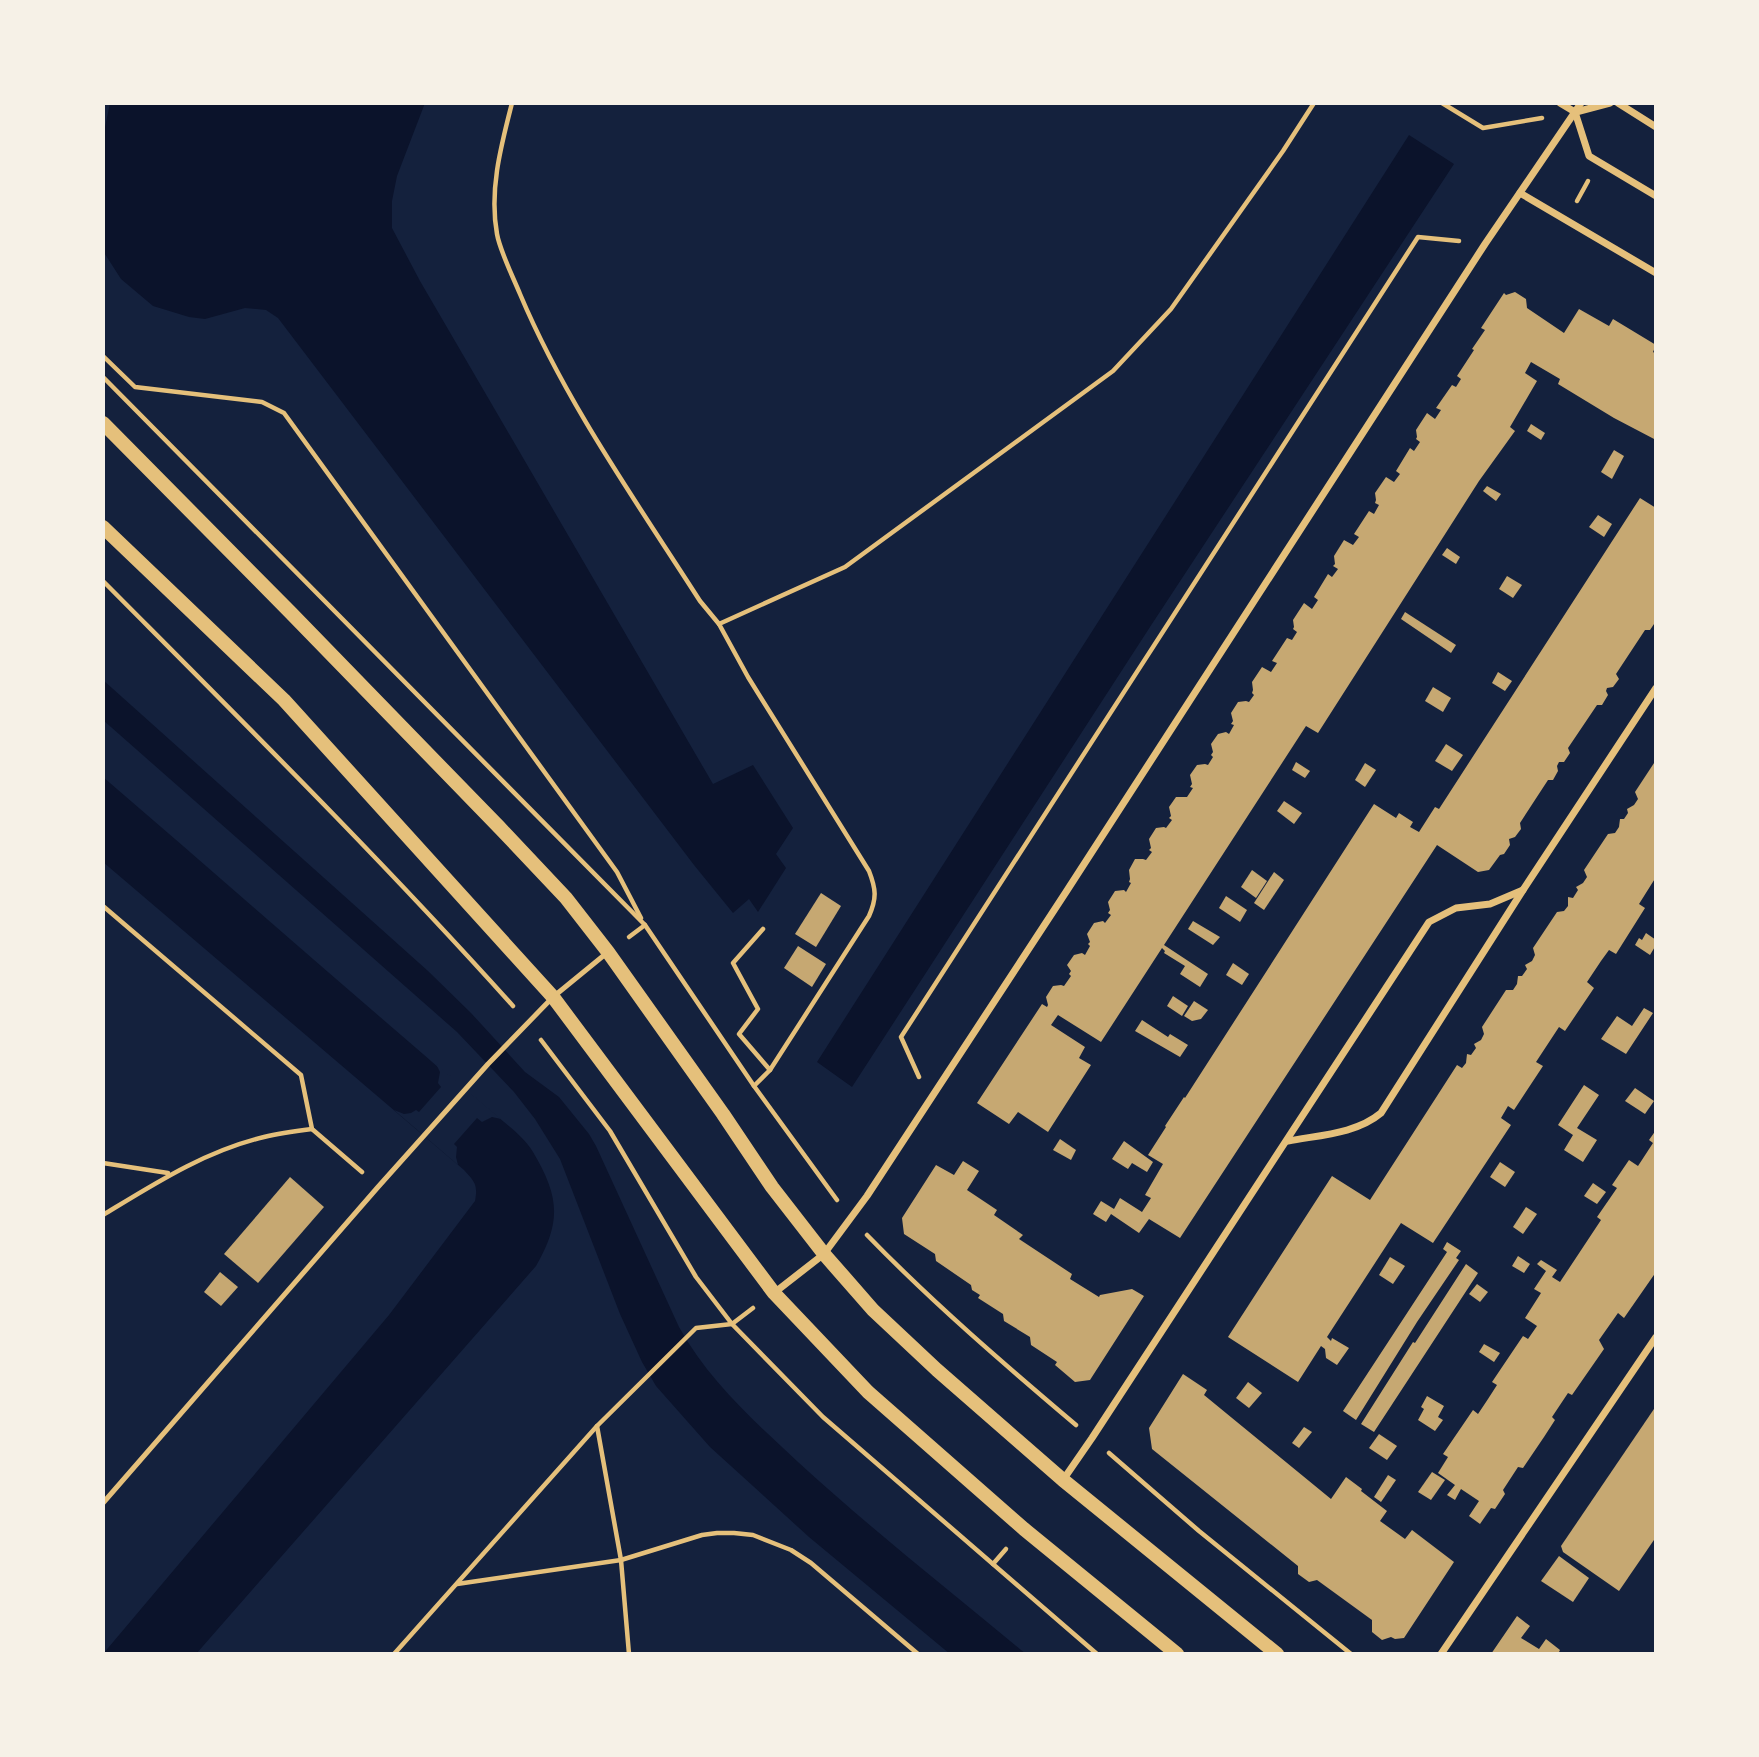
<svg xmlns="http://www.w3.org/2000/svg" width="1759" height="1757" font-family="'Fira Sans Condensed',sans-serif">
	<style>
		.water { fill: #0b132b }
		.pier { fill: #14213d }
		.building { fill: #c6a872 }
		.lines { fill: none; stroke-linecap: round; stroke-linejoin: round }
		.path { stroke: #e5c07b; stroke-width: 4.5 }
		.service { stroke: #e5c07b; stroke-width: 5 }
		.minor { stroke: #e5c07b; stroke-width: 7 }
		.secondary { stroke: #e5c07b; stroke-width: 14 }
	</style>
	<rect width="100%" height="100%" fill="#14213d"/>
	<g class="water">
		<polygon points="110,103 425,103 397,176 392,201 392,228 420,281 713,784 753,765 793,828 776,854 786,868 758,912 749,899 733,913 694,865 278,318 266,310 245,308 205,319 189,317 153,306 121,279 103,251 103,137"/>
		<polygon points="1409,135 1454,164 1150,627 852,1087 817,1062"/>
		<path d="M103,680l325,291 43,42 54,59 34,25 30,37 7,12 83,181c30,54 74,93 119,135 73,67 152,129 228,192h-76l-141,-117 -99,-90 -54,-61 -14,-24 -22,-48 -60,-155 -25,-40 -21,-27 -57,-60 -354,-312z"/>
		<path d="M103,777c107,92 213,185 320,277 22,20 46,39 69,58 15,13 31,24 41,40 26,44 29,69 3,114l-340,388h-93l286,-339 86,-114c3,-16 0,-19 -11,-31l-361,-308z"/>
	</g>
	<polygon class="pier" points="436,1064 501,1119 492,1117 482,1122 477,1118 454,1144 457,1147 456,1157 458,1165 394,1110 404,1114 411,1113 416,1110 419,1112 441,1087 438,1083 440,1072"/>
	<g class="building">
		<polygon points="1515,292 1526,299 1527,308 1564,333 1579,309 1609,326 1613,319 1656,345 1653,352 1656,354 1656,440 1614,418 1558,384 1560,379 1531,362 1525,373 1537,381 1510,427 1515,431 1479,481 1318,733 1306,726 1164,945 1208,974 1200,987 1180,974 1185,966 1164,953 1165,951 1162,948 1101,1042 1058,1015 1051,1025 1085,1047 1079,1058 1091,1065 1048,1132 1018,1112 1009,1124 977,1103 1042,1004 1047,1007 1048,1005 1046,997 1053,986 1061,985 1064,986 1071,976 1069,974 1071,971 1067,965 1074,955 1082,953 1085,955 1090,946 1088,944 1090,942 1087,934 1094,923 1103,921 1105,923 1111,915 1108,913 1110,910 1108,902 1115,891 1124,890 1126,892 1131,883 1129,882 1130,879 1129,870 1135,859 1143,859 1146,860 1152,852 1149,850 1151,848 1149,839 1156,828 1164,827 1166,828 1172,820 1169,818 1171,816 1169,807 1176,797 1187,797 1193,788 1190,787 1192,784 1190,775 1197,765 1205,764 1208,765 1213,757 1211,755 1213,752 1211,744 1218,734 1226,732 1229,734 1234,725 1231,724 1233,721 1231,713 1238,702 1246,701 1249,702 1254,695 1252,693 1253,690 1252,682 1262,667 1271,672 1277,663 1272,661 1287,638 1292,640 1297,632 1293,629 1294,627 1293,620 1304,603 1312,609 1318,600 1314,597 1328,574 1332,577 1338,569 1333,566 1335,564 1334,556 1344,540 1353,545 1359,537 1354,534 1369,511 1374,514 1379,505 1375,503 1376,500 1375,493 1386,477 1394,482 1400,474 1396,471 1410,448 1414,451 1420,442 1416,439 1417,437 1416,430 1427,413 1435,419 1441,410 1436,408 1452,385 1456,387 1461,379 1457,376 1474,350 1472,349 1485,330 1481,328 1504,293 1506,295"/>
		<polygon points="1531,424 1545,433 1541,440 1527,431"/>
		<polygon points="1614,450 1624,456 1612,479 1601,472"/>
		<polygon points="1487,486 1501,494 1496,501 1483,491"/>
		<polygon points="1640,498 1656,508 1656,613 1654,616 1656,621 1650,630 1645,630 1616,674 1619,679 1613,687 1607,688 1606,691 1608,695 1602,705 1597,705 1568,748 1570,753 1564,762 1559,762 1557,766 1558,771 1553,780 1548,780 1520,823 1521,829 1515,837 1509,839 1510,845 1504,854 1500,855 1489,870 1478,872 1437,845 1180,1238 1149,1219 1139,1233 1111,1214 1106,1222 1093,1214 1101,1201 1114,1209 1120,1198 1142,1212 1151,1198 1145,1195 1163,1164 1148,1155 1166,1127 1165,1126 1184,1097 1185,1098 1374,804 1396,818 1399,813 1413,822 1410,827 1419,832 1435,807 1439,809"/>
		<polygon points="1598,515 1612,524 1604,537 1589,527"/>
		<polygon points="1447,548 1460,557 1456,564 1442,555"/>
		<polygon points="1507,576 1522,585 1513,598 1499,589"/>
		<polygon points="1405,612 1456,645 1451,653 1401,619"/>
		<polygon points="1498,672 1512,681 1505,691 1492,683"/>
		<polygon points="1433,687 1451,698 1443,712 1425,701"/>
		<polygon points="1446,744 1463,755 1452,771 1435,761"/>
		<polygon points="1656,760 1656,877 1639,904 1645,908 1616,954 1609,950 1601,961 1587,982 1594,988 1565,1031 1559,1027 1536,1062 1543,1066 1514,1110 1508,1106 1501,1118 1511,1125 1433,1243 1401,1223 1327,1337 1331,1341 1332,1338 1349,1348 1337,1365 1326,1358 1325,1349 1321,1346 1298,1382 1228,1337 1332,1176 1370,1200 1457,1065 1462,1068 1466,1063 1467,1054 1471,1055 1476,1048 1474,1044 1481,1040 1484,1034 1482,1027 1506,990 1513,990 1517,984 1518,976 1522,976 1527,969 1525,965 1532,961 1535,955 1533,948 1557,912 1564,911 1568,906 1568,897 1573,898 1578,890 1576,887 1583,883 1587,877 1584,870 1608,834 1615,833 1619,827 1620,819 1624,819 1628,813 1627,809 1634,805 1638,799 1635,792"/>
		<polygon points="1296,762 1310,771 1305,778 1292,770"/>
		<polygon points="1365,763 1376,770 1365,787 1355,780"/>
		<polygon points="1284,801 1302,813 1294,824 1277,811"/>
		<polygon points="1252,870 1267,881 1256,898 1241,887"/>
		<polygon points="1274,872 1284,880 1264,910 1254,903"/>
		<polygon points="821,893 841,906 816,947 795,934"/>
		<polygon points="1226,896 1247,910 1240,922 1219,908"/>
		<polygon points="1193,921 1220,937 1213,945 1188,929"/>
		<polygon points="1646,933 1656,940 1656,945 1650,955 1635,945 1639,938 1642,940"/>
		<polygon points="798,946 826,964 812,987 784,968"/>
		<polygon points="1233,963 1249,974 1242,985 1226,975"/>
		<polygon points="1173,996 1188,1006 1182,1016 1167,1006"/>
		<polygon points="1194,1001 1208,1010 1201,1019 1192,1021 1184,1016"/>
		<polygon points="1644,1008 1653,1013 1626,1054 1601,1039 1617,1016 1632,1026"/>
		<polygon points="1142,1020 1168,1037 1170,1034 1188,1045 1180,1057 1135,1031"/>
		<polygon points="1584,1085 1599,1095 1577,1128 1597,1140 1583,1162 1564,1150 1573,1135 1558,1125"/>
		<polygon points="1635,1088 1654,1101 1645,1114 1625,1101"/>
		<polygon points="1656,1130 1656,1272 1624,1318 1618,1313 1599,1340 1604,1349 1572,1395 1568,1393 1552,1417 1555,1420 1544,1437 1523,1468 1518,1467 1503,1490 1505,1494 1495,1509 1491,1508 1480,1524 1469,1516 1479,1501 1461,1489 1455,1500 1447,1495 1455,1485 1438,1473 1448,1457 1443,1454 1473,1410 1478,1414 1488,1399 1497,1385 1492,1382 1523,1336 1528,1339 1537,1326 1525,1318 1541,1293 1534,1289 1546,1271 1537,1264 1541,1260 1557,1270 1552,1277 1560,1282 1601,1220 1597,1217 1617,1188 1612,1185 1629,1160 1638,1166 1653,1143 1649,1140"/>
		<polygon points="1060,1139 1076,1150 1071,1160 1053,1150"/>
		<polygon points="1124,1141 1153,1162 1147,1172 1132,1163 1128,1169 1112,1159"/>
		<polygon points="963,1161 979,1171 967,1190 997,1210 994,1215 1023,1235 1019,1239 1072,1274 1070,1279 1099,1297 1100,1295 1132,1289 1144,1296 1090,1380 1075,1382 1055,1365 1057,1362 1031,1345 1030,1337 1004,1321 1003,1314 978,1298 980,1295 972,1290 971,1285 936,1261 935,1254 904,1234 902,1218 936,1165 954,1175"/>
		<polygon points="1500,1162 1515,1172 1505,1187 1490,1177"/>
		<polygon points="290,1177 324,1207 258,1283 224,1254"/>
		<polygon points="1593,1183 1606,1192 1597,1204 1584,1196"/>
		<polygon points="1526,1207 1537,1214 1523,1234 1513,1227"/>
		<polygon points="1447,1242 1461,1251 1456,1258 1459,1260 1417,1322 1356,1420 1343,1411 1447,1252 1443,1249"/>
		<polygon points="1518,1256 1530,1264 1524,1273 1512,1266"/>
		<polygon points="1390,1257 1405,1266 1393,1284 1379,1275"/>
		<polygon points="1466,1264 1478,1273 1374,1432 1361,1424 1413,1342 1415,1343"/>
		<polygon points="220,1272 238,1287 221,1306 204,1292"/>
		<polygon points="1477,1284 1488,1292 1480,1302 1469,1294"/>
		<polygon points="1484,1344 1500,1353 1494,1362 1479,1352"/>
		<polygon points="1183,1374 1207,1390 1204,1395 1331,1499 1346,1477 1362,1489 1361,1491 1387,1511 1380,1521 1405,1539 1412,1530 1454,1562 1404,1638 1395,1639 1391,1637 1382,1640 1372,1632 1372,1620 1317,1580 1309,1582 1298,1574 1298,1566 1152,1449 1149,1428"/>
		<polygon points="1248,1382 1262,1393 1249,1408 1236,1398"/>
		<polygon points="1427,1396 1444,1406 1438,1417 1443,1420 1435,1431 1418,1420 1424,1409 1421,1407"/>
		<polygon points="1656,1406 1656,1537 1619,1591 1563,1552 1561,1546"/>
		<polygon points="1304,1427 1312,1432 1299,1448 1292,1443"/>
		<polygon points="1379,1434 1397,1446 1387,1460 1369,1448"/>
		<polygon points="1432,1472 1445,1480 1431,1500 1418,1492"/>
		<polygon points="1388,1475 1396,1480 1381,1502 1374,1497"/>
		<polygon points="1559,1556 1589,1578 1573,1602 1541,1581"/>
		<polygon points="1517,1616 1530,1626 1521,1638 1539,1649 1546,1639 1560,1650 1558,1654 1491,1654"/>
	</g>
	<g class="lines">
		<g class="path">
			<path d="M512,103c-11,43 -23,87 -15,131 3,17 16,43 23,60 46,109 116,207 180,307l19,23"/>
			<polyline points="1442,103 1483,128 1542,118"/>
			<polyline points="1577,201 1588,181"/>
			<polyline points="103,356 135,387 262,402 284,413 617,872 641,918"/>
			<polyline points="103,377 645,925 754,1086 837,1200"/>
			<path d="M103,581c139,140 279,279 410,425"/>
			<polyline points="103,906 301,1075 312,1129 362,1172"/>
			<polyline points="763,929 733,963 758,1009 739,1034 770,1070"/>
			<polyline points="629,937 645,925"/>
			<polyline points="541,1040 610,1131 696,1277 732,1324 823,1417 1097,1654"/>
			<polyline points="919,1077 901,1037 1418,237 1459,241"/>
			<path d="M754,1086l16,-16 99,-154c8,-18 7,-27 0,-45l-121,-194 -29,-53 126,-57 268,-196 58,-62 112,-158 31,-48"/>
			<polyline points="103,1163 168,1173"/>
			<path d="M103,1215c51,-31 102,-64 161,-78 16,-4 32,-6 48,-8"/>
			<path d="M867,1235c66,68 137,129 209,190"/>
			<polyline points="597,1426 621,1560 629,1654"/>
			<polyline points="1109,1453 1199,1531 1351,1654"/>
			<polyline points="993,1564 1006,1549"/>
			<polyline points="457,1584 621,1560 702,1535 717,1533 734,1533 753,1535 791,1550 811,1563 918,1654"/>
			<polyline points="394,1654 597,1426 696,1328 732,1324 753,1308"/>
		</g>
		<polyline class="service" points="103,1503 378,1187 488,1064 553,997 608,952"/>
		<g class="minor">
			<polyline points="1560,103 1575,112"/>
			<polyline points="1618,103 1656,127"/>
			<polyline points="1575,112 1589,156 1656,196"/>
			<polyline points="1576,112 1610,103"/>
			<polyline points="1520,193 1656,273"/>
			<path d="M1288,1141c31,-6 68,-7 93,-28l142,-223"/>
			<polyline points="774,1293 824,1254 867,1196 1066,892 1485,244 1581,103"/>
			<polyline points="1063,1480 1092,1438 1429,922 1456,908 1490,904 1523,890 1656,688"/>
			<polyline points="1441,1654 1656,1337"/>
		</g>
		<g class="secondary">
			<polyline points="103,423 291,613 499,827 566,898 608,952 723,1114 772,1187 824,1254 873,1310 937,1370 1063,1480 1277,1654"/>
			<polyline points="103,527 284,700 553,997 774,1293 868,1392 1024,1529 1177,1654"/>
		</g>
	</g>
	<rect width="1759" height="1757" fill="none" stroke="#f6f1e7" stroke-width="210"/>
</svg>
